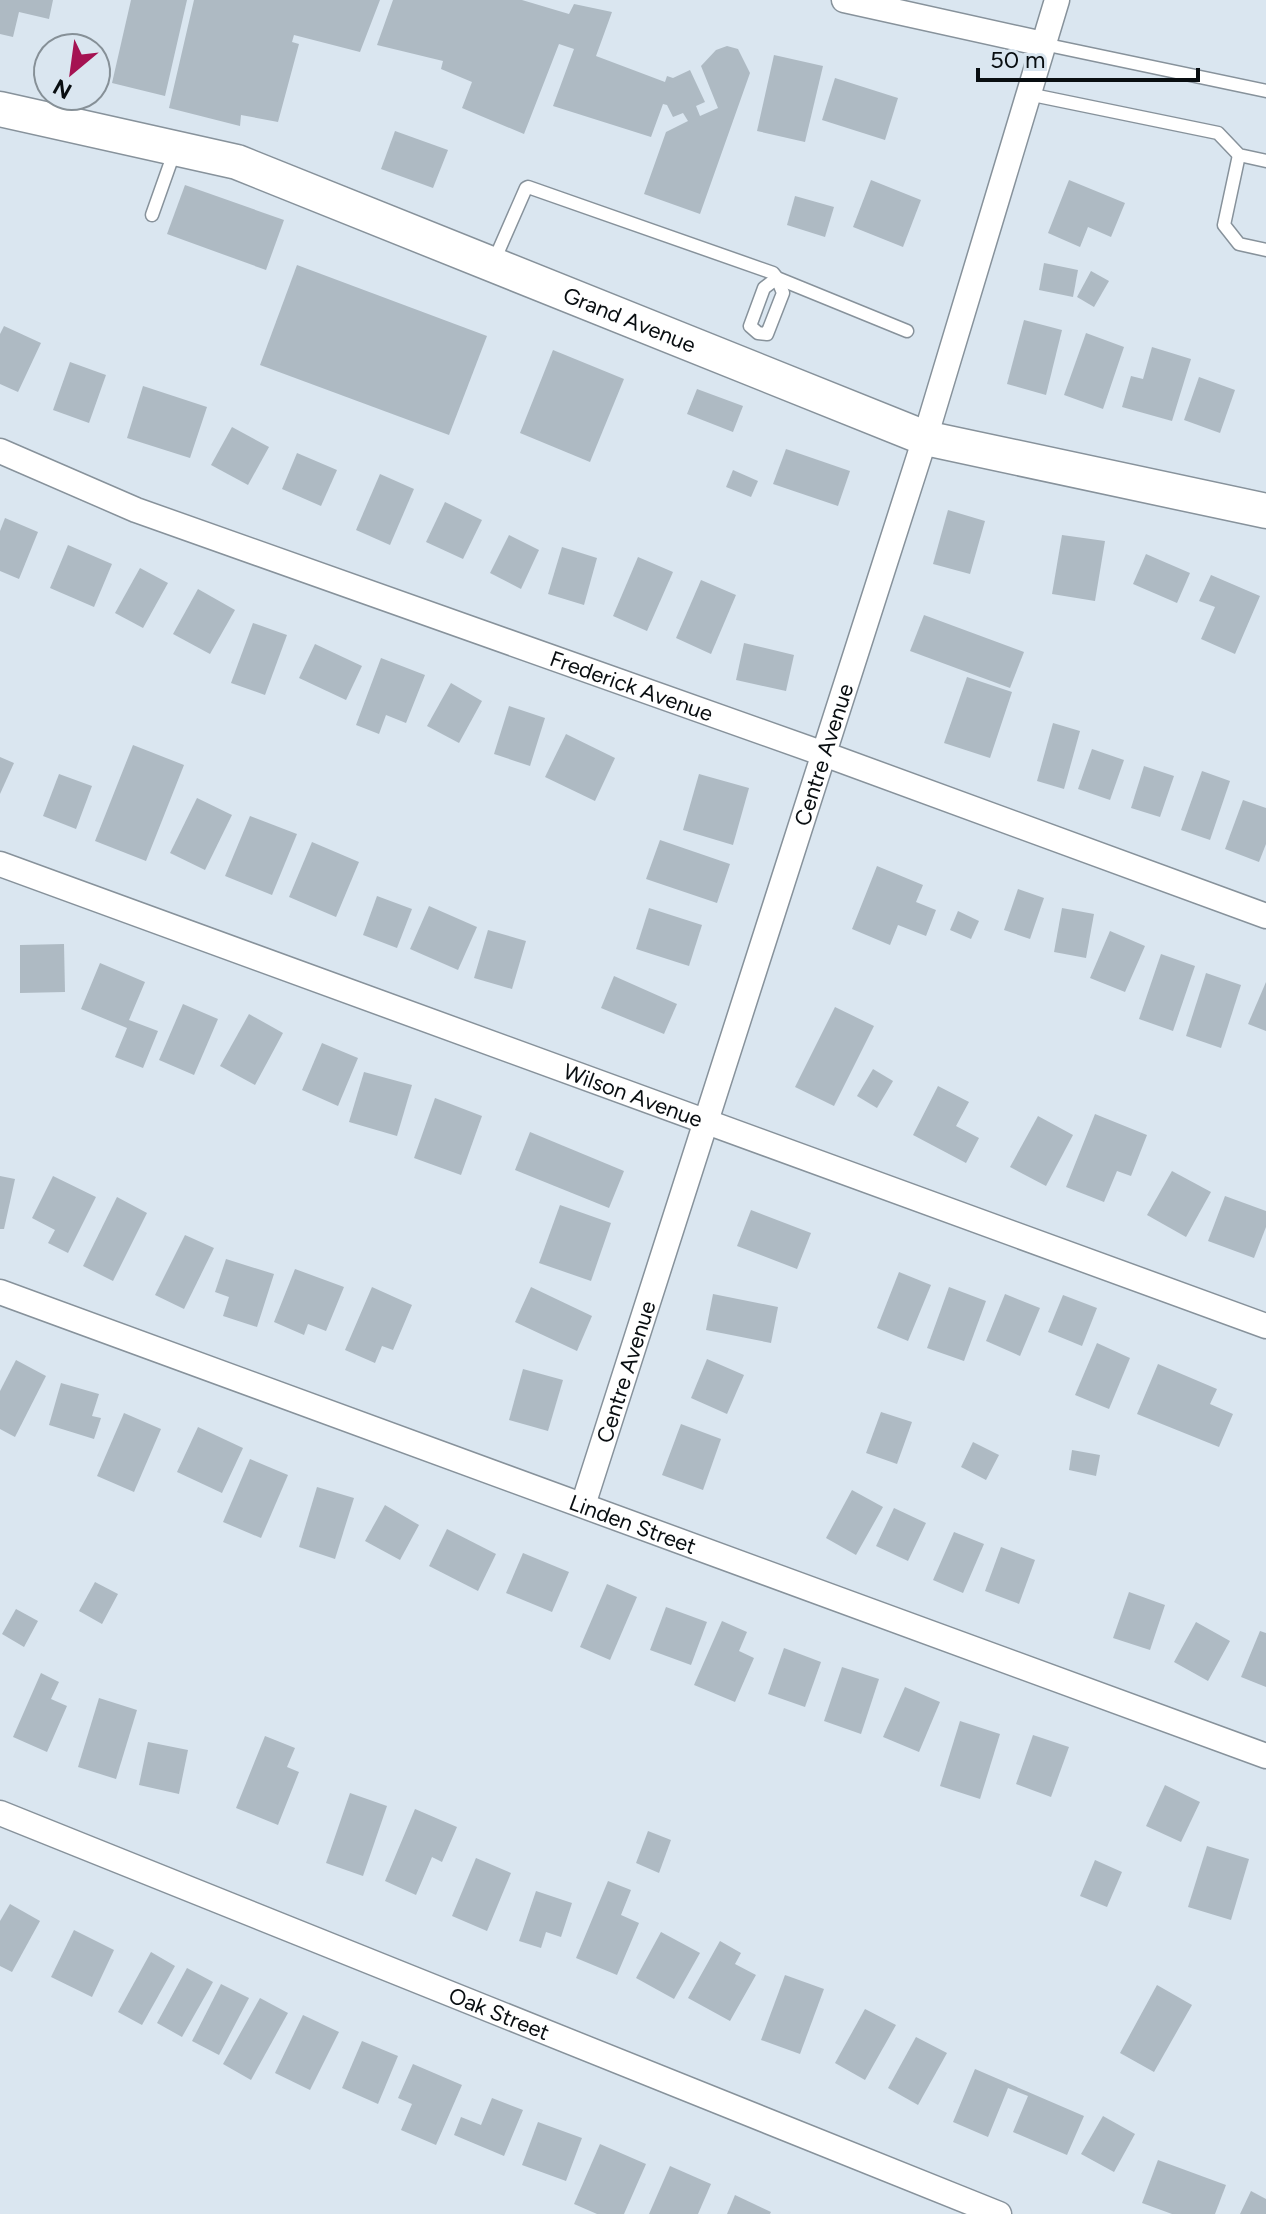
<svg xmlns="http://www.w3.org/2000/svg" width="1266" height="2214" font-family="Figtree,sans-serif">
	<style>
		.building { fill: #aebac3 }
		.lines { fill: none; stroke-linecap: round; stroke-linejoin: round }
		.lane-casing { stroke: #87929b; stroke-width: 15 }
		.street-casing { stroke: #87929b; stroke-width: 27 }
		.secondary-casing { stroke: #87929b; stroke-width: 37 }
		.lane { stroke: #fff; stroke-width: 12 }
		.street { stroke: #fff; stroke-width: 24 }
		.secondary { stroke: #fff; stroke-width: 34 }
		.labels { text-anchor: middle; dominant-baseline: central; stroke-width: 7; stroke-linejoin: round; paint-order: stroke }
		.street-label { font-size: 22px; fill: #090e11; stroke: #dae6f0 }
	</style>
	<rect width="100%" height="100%" fill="#dae6f0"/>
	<g class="building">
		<polygon points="0,0 53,0 49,19 19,12 13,37 0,34"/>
		<polygon points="131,0 187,0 165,96 112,83"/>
		<polygon points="194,0 380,0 360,52 294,35 292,42 299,44 278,122 241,115 240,126 169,108"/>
		<polygon points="393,0 522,0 569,14 574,4 612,12 596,56 665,82 667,76 673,78 690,70 705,102 696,106 700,116 718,108 701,66 716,50 727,46 738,49 750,73 700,214 644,194 666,132 688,121 683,113 673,117 667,105 663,104 651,137 553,106 574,49 559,44 524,134 462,108 472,82 441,69 443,61 377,45"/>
		<polygon points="774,55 823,66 805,142 757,131"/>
		<polygon points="835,78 898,98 885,140 822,120"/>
		<polygon points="395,131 448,150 433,188 381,169"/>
		<polygon points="871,180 921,200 903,247 853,227"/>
		<polygon points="1069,180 1125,203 1111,237 1088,227 1080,247 1048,233"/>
		<polygon points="185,185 284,220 266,270 167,234"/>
		<polygon points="795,196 834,207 825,237 787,225"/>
		<polygon points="1044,263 1078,270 1073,297 1039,290"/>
		<polygon points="297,265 487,336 449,435 260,365"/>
		<polygon points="1091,271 1109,281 1094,307 1077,297"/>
		<polygon points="1024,320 1062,330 1046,395 1007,384"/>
		<polygon points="4,326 41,343 18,392 0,384 0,334"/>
		<polygon points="1086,333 1124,347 1103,409 1064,395"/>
		<polygon points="1152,347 1191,359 1172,421 1122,407 1131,376 1143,379"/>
		<polygon points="553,350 624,379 590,462 520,433"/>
		<polygon points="70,362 106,375 89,423 53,410"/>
		<polygon points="1199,377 1235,390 1220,433 1184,420"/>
		<polygon points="143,386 207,407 190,458 127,438"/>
		<polygon points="697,389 743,406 733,432 687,414"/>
		<polygon points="232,427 269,447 248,485 211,465"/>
		<polygon points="786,449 850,471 838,506 773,484"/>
		<polygon points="297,453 337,470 321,506 282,489"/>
		<polygon points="733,470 758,481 751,497 726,487"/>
		<polygon points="380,474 414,489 390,545 356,530"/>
		<polygon points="445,502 482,520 463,559 426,542"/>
		<polygon points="948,510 985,521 970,574 933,564"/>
		<polygon points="5,518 38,532 19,579 0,571 0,531"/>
		<polygon points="509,535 539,550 521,589 490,573"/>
		<polygon points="1062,535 1105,541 1095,601 1052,594"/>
		<polygon points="68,545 112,564 94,607 50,588"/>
		<polygon points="562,547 597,558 584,605 548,594"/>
		<polygon points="1146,554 1190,573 1177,603 1133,584"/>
		<polygon points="638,557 673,572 647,631 613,616"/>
		<polygon points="140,568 168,583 143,628 115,613"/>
		<polygon points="1211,575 1260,596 1235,654 1201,639 1215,607 1199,601"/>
		<polygon points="701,580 736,595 711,654 676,638"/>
		<polygon points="198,589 235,610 210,654 173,634"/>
		<polygon points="924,615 1024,652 1010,688 910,651"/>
		<polygon points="253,623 287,635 265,695 231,683"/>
		<polygon points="744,643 794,655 786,691 736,680"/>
		<polygon points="315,644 362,666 346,700 299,678"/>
		<polygon points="381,658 425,675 406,723 386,715 379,734 356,725"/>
		<polygon points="967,677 1012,692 990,758 944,743"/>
		<polygon points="451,683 482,701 459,743 427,726"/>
		<polygon points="509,706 545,718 530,766 494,754"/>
		<polygon points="1053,723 1080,731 1064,789 1037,781"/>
		<polygon points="566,734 615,758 595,801 545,777"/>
		<polygon points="133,745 184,765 146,861 95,841"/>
		<polygon points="1092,749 1124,760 1110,800 1078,789"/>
		<polygon points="0,757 14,763 0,794"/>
		<polygon points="1144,766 1174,776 1160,817 1131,808"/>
		<polygon points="1202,771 1230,781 1210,840 1181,830"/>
		<polygon points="59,774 92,786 76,829 43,816"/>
		<polygon points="699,774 749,788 733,845 683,830"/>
		<polygon points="197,798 232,815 205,870 170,853"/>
		<polygon points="1243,800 1266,808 1266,844 1259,862 1225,849"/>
		<polygon points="250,816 297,834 272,895 225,876"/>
		<polygon points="660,840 730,864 717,903 646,879"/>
		<polygon points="312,842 359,862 336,917 289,897"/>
		<polygon points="877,866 923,885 916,902 936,910 926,936 898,925 890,945 852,929"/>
		<polygon points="1018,889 1044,898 1030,939 1004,930"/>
		<polygon points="377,896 412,909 397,948 363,935"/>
		<polygon points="429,906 477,927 458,970 410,949"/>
		<polygon points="649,908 702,925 689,966 636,949"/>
		<polygon points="1062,908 1094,914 1086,958 1054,952"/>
		<polygon points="958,911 979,921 971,939 950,930"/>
		<polygon points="488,930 526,941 512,989 474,978"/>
		<polygon points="1110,931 1145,946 1125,992 1090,978"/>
		<polygon points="64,944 65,992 20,993 20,945"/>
		<polygon points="1161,954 1195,966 1173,1031 1139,1019"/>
		<polygon points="100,963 145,982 129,1020 158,1031 143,1068 115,1057 127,1028 81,1009"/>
		<polygon points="1206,973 1241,985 1221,1048 1186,1036"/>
		<polygon points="614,976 677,1004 664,1034 601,1008"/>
		<polygon points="1266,982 1266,1031 1248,1024"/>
		<polygon points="183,1004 218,1019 194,1075 159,1060"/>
		<polygon points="835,1007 874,1026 834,1106 795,1087"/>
		<polygon points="249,1014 283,1033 255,1085 220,1066"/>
		<polygon points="322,1043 358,1058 338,1106 302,1090"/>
		<polygon points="873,1069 893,1081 877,1108 857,1096"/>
		<polygon points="364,1072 412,1085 397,1136 349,1122"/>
		<polygon points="938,1086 969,1102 956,1126 979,1138 966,1163 913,1135"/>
		<polygon points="435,1098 482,1116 461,1175 414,1158"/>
		<polygon points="1095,1114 1147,1135 1131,1176 1117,1171 1104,1202 1066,1187"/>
		<polygon points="1038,1116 1073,1135 1046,1186 1010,1167"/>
		<polygon points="530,1132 624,1171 609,1208 515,1170"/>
		<polygon points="1172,1171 1211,1192 1186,1237 1147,1215"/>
		<polygon points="0,1176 15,1179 4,1229 0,1229"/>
		<polygon points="53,1176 96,1197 68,1253 48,1243 55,1230 32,1218"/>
		<polygon points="1225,1196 1266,1211 1266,1227 1254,1258 1208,1241"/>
		<polygon points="117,1197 147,1213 113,1281 83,1266"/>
		<polygon points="560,1205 611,1223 591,1281 539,1263"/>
		<polygon points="751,1210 811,1233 797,1269 737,1246"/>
		<polygon points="185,1235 214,1248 184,1309 155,1295"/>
		<polygon points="226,1259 274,1274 257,1327 223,1316 229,1297 215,1292"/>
		<polygon points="295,1269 344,1287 326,1331 308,1324 304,1335 274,1322"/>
		<polygon points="899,1272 931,1285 908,1341 877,1328"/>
		<polygon points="372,1287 412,1305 393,1350 382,1346 375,1363 345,1350"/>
		<polygon points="531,1287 592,1316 577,1351 515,1322"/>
		<polygon points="949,1287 986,1301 964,1361 927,1348"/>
		<polygon points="713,1294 778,1307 771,1343 706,1330"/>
		<polygon points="1005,1294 1040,1308 1020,1356 986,1341"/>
		<polygon points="1063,1295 1097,1308 1082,1346 1048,1332"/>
		<polygon points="1097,1343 1130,1358 1109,1409 1075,1395"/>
		<polygon points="707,1359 744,1375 727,1414 691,1398"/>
		<polygon points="16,1360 46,1376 15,1437 0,1429 0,1391"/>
		<polygon points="1158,1364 1217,1389 1210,1404 1233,1414 1219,1447 1137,1414"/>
		<polygon points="523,1369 563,1380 548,1431 509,1420"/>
		<polygon points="61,1383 99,1394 92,1416 101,1418 94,1439 49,1425"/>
		<polygon points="881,1412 912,1422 897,1464 866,1453"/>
		<polygon points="124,1413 161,1429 134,1492 97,1476"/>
		<polygon points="681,1424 721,1439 703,1490 662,1475"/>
		<polygon points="198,1427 243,1448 222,1493 177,1472"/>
		<polygon points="973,1442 999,1455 986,1480 961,1467"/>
		<polygon points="1072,1450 1100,1455 1096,1476 1069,1470"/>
		<polygon points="250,1459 288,1475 261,1538 223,1522"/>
		<polygon points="317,1487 354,1498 335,1559 299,1547"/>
		<polygon points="852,1490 883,1507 856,1555 826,1538"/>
		<polygon points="385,1505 419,1525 400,1560 365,1541"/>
		<polygon points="894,1508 926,1523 908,1561 876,1546"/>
		<polygon points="447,1529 496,1554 478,1591 429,1566"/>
		<polygon points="954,1532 984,1544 963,1593 933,1580"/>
		<polygon points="1001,1547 1035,1560 1019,1604 985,1591"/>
		<polygon points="523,1553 569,1572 552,1612 506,1593"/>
		<polygon points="95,1582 118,1594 102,1624 79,1611"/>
		<polygon points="607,1584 637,1597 610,1660 580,1647"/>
		<polygon points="1129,1592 1165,1605 1150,1650 1113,1638"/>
		<polygon points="666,1607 707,1622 691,1665 650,1650"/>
		<polygon points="16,1609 38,1621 24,1647 2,1634"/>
		<polygon points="722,1621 747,1632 739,1651 754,1658 735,1702 694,1685"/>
		<polygon points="1196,1622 1230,1641 1208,1681 1174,1662"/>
		<polygon points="1260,1631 1266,1633 1266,1687 1241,1677"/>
		<polygon points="784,1648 821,1662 805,1707 768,1694"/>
		<polygon points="842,1667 879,1679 861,1734 824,1721"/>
		<polygon points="41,1673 59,1682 51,1699 67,1706 47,1752 13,1737"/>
		<polygon points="905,1687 940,1702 919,1752 883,1737"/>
		<polygon points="99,1698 137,1710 116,1779 78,1767"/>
		<polygon points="960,1721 1000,1734 980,1799 940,1786"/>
		<polygon points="1033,1735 1069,1747 1051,1797 1016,1784"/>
		<polygon points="265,1736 295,1748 287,1767 299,1772 278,1825 236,1808"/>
		<polygon points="148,1742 188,1750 179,1794 139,1785"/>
		<polygon points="1165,1785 1200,1802 1181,1842 1146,1826"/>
		<polygon points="350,1793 387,1806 363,1876 326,1863"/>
		<polygon points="415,1809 457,1827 442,1862 432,1857 416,1895 385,1881"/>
		<polygon points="648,1831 671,1840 659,1873 636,1863"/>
		<polygon points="1207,1846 1249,1859 1231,1920 1188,1907"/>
		<polygon points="476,1858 511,1873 487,1931 452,1916"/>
		<polygon points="1095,1860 1122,1872 1107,1907 1080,1896"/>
		<polygon points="608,1881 631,1890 621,1915 639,1923 617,1975 576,1958"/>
		<polygon points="536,1891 572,1903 561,1937 546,1932 541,1948 519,1941"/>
		<polygon points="10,1904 40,1921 12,1972 0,1966 0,1921"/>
		<polygon points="74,1930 114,1950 92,1997 51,1977"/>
		<polygon points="661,1932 700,1953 674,1999 636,1978"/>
		<polygon points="720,1941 741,1953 735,1964 756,1975 730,2021 688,1998"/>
		<polygon points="151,1952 175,1966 142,2025 118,2012"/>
		<polygon points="187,1968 213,1982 182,2037 157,2023"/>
		<polygon points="785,1975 824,1989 800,2054 761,2040"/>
		<polygon points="221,1984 249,1998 219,2055 192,2041"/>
		<polygon points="1157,1985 1192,2005 1154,2072 1120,2053"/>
		<polygon points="260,1998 288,2013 251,2080 223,2064"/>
		<polygon points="865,2009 896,2025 865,2080 835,2063"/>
		<polygon points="303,2015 339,2032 310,2090 275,2073"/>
		<polygon points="916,2037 947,2053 918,2105 888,2088"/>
		<polygon points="362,2041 398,2056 378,2104 342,2088"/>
		<polygon points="413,2064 462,2085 436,2145 401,2130 412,2104 398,2098"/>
		<polygon points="975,2069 1084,2116 1067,2155 1013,2132 1028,2096 1008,2088 988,2137 953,2122"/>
		<polygon points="492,2098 523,2110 504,2156 454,2135 461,2117 481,2125"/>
		<polygon points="1103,2116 1135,2134 1114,2172 1081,2154"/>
		<polygon points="538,2122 582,2138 566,2181 522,2165"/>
		<polygon points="600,2144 646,2164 624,2214 597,2214 574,2204"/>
		<polygon points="1158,2160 1226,2185 1215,2214 1172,2214 1142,2203"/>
		<polygon points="670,2166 711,2184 698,2214 649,2214"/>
		<polygon points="1251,2191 1266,2199 1266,2214 1240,2214"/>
		<polygon points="735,2195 771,2212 770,2214 727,2214"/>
	</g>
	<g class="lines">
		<defs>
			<g id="lane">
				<polyline points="1043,44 1266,91"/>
				<polyline points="1028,94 1218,133 1239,155 1266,161"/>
				<polyline points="1239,155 1224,225 1239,244 1266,250"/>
				<polyline points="152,215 175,150"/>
				<polyline points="494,261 526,188 528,187 773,273 777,278 907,331"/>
				<polygon points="777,278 783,293 767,334 758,333 750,326 764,288"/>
			</g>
			<g id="street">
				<polyline points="844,0 1043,44"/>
				<path id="s1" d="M0,451l136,59 688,244 442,162"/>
				<path id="s2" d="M0,864l1266,462"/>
				<path id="s3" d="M0,1292l1266,464"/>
				<path id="s4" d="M583,1505l342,-1067 132,-438"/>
				<path id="s5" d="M0,1813l999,401"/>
			</g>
			<g id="secondary">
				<path id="s6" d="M0,109l237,53 688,276 341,73"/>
			</g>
		</defs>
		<use href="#lane" class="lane-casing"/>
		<use href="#street" class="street-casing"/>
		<use href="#secondary" class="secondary-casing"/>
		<use href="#lane" class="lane"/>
		<use href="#street" class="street"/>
		<use href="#secondary" class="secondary"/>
	</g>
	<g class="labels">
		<g class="street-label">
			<text stroke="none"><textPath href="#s6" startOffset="666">Grand Avenue</textPath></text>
			<text stroke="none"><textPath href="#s1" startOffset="674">Frederick Avenue</textPath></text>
			<text stroke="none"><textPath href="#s4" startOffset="788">Centre Avenue</textPath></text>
			<text stroke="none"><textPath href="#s2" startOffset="674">Wilson Avenue</textPath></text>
			<text stroke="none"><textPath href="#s4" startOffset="140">Centre Avenue</textPath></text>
			<text stroke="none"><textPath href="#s3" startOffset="674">Linden Street</textPath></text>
			<text stroke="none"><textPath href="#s5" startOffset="538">Oak Street</textPath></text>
		</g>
	</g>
	<g transform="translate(72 72) rotate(209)"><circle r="38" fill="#dae6f0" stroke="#869097" stroke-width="2"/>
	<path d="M0-6L14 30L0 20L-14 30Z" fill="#a51352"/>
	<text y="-12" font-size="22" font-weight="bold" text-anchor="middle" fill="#090e11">N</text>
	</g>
	<path d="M978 68v12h220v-12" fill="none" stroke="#090e11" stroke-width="4"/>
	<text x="990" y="68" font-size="24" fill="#090e11" stroke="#dae6f0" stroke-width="6" paint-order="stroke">50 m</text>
</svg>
